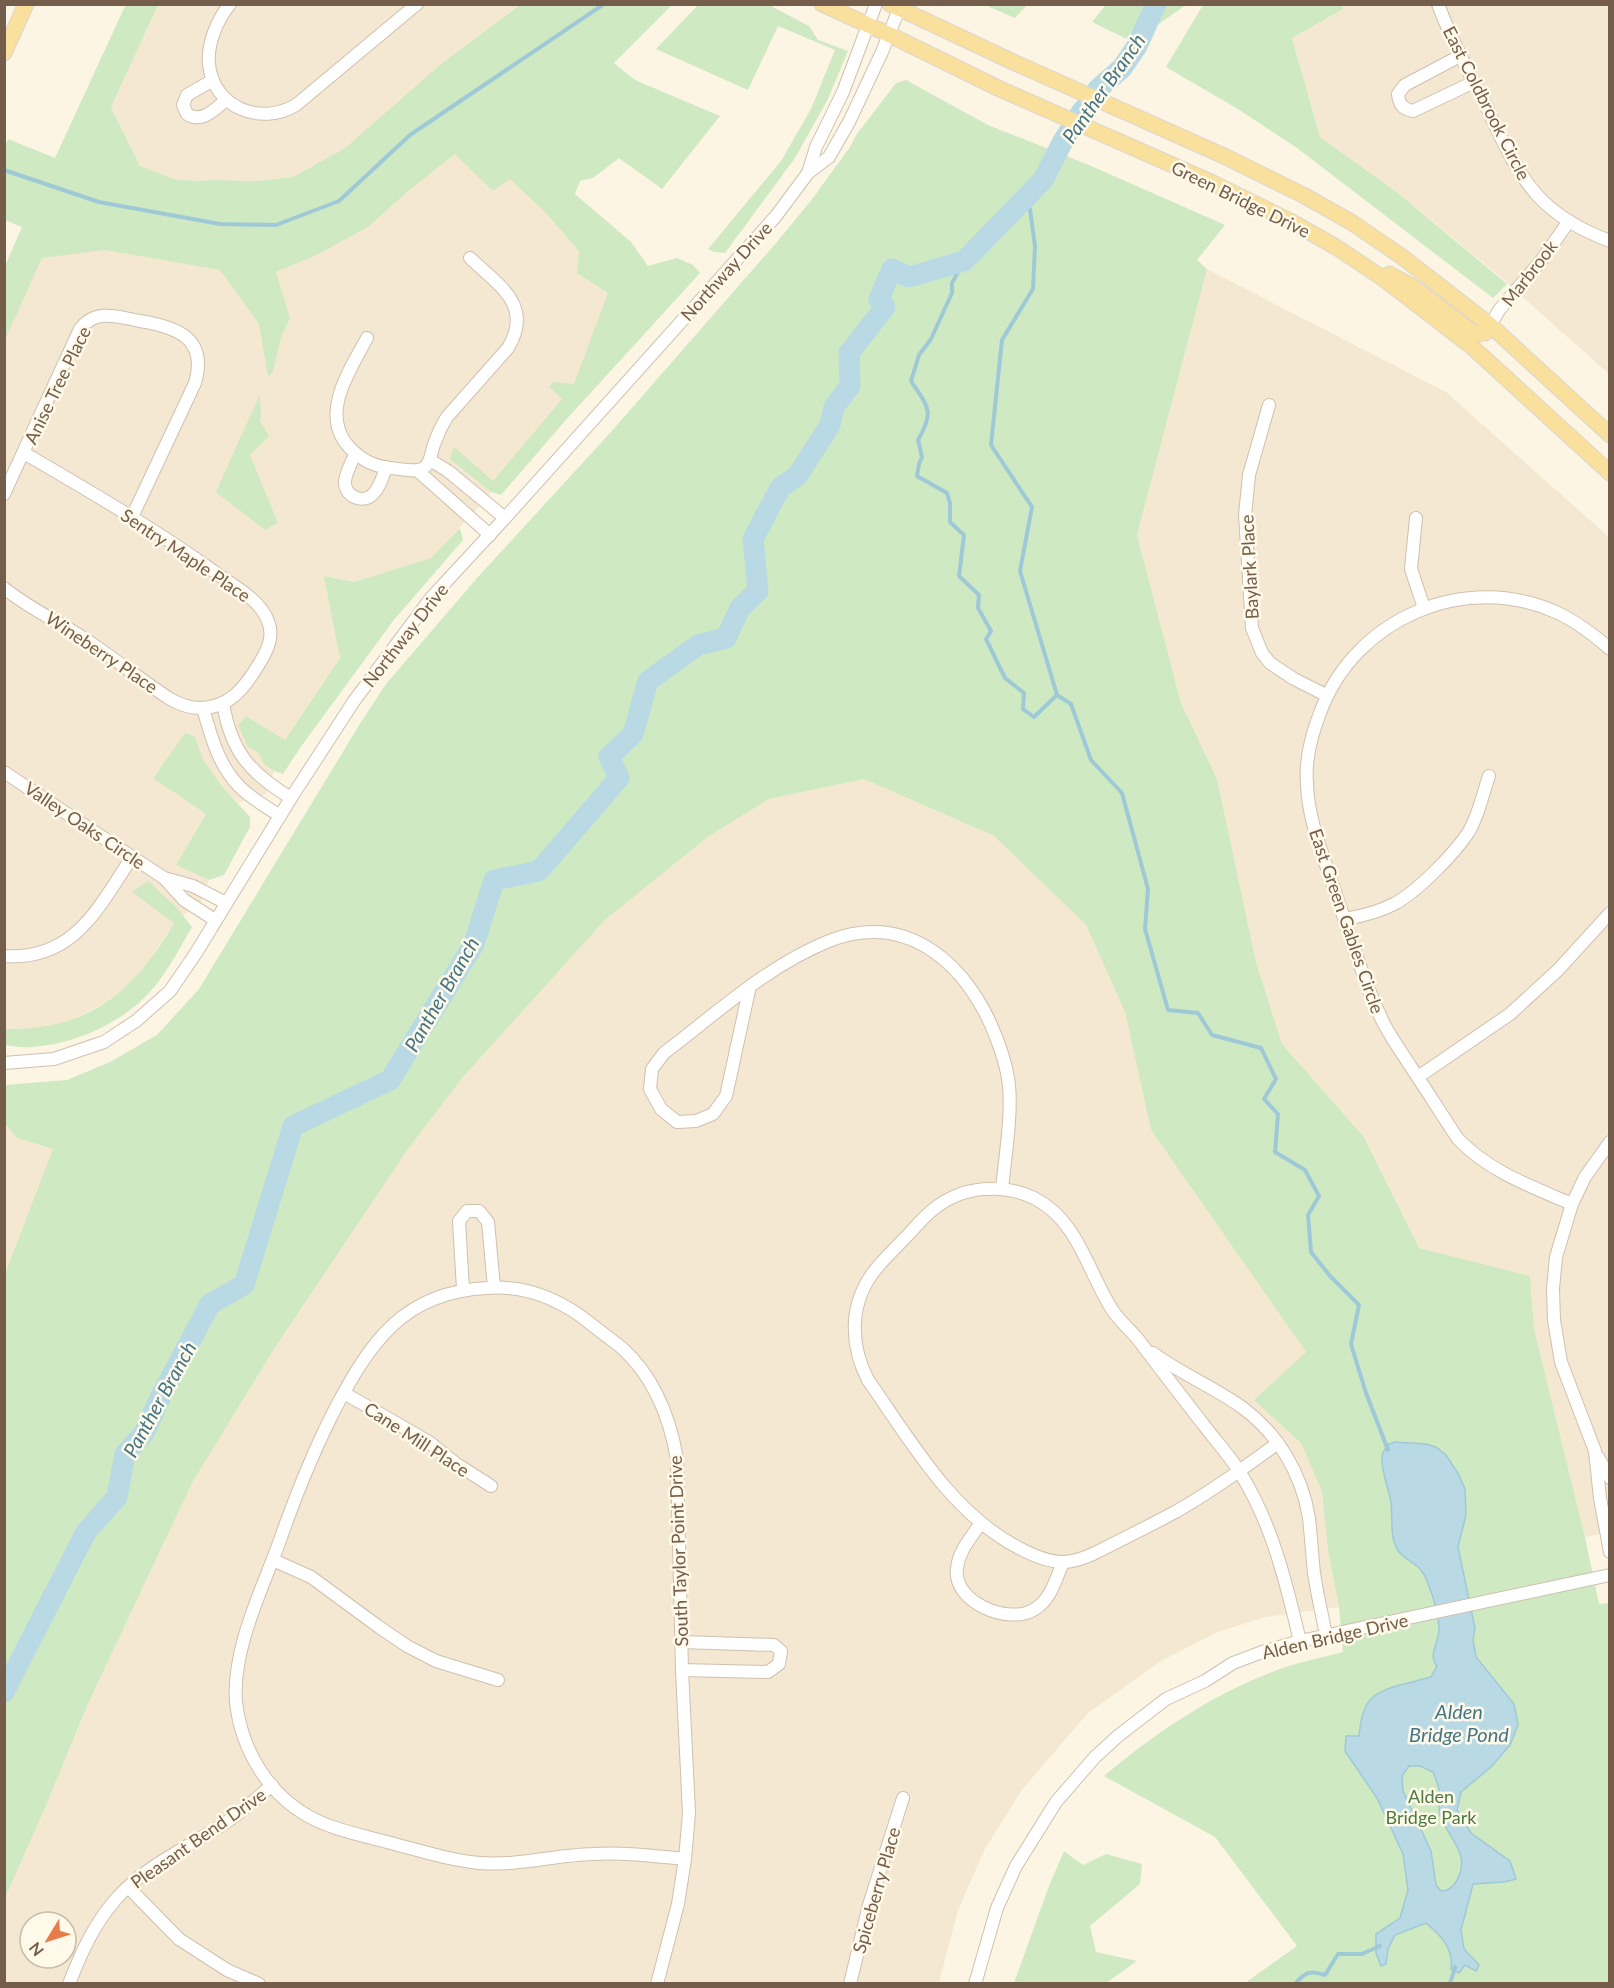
<svg xmlns="http://www.w3.org/2000/svg" width="1614" height="1988" font-family="Lato,sans-serif">
	<style>
		.residential { fill: #f4e8d2; fill-rule: evenodd }
		.green { fill: #cfe9c3 }
		.water { fill: #b9dae5; stroke: #9fc9d7; stroke-width: 1.5; fill-rule: evenodd }
		.lines { fill: none; stroke-linecap: round; stroke-linejoin: round }
		.stream { stroke: #9fc9d7; stroke-width: 4 }
		.river { stroke: #b9dae5; stroke-width: 21 }
		.minor-casing { stroke: #cfc0ae; stroke-width: 14 }
		.major-casing { stroke: #dbd5d0; stroke-width: 17 }
		.minor { stroke: #fff; stroke-width: 12 }
		.major { stroke: #fae09d; stroke-width: 15 }
		.labels { text-anchor: middle; dominant-baseline: central; stroke-width: 5; stroke-linejoin: round; paint-order: stroke }
		.street-label { font-size: 18px; fill: #745d4a; stroke: #fff9ea }
		.park-label { font-size: 18px; fill: #4d7a42; stroke: #fff9ea }
		.water-label { font-size: 20px; font-style: italic; fill: #447587; stroke: #fff9ea }
	</style>
	<rect width="100%" height="100%" fill="#fcf5e4"/>
	<g class="residential">
		<polygon points="158,5 520,5 442,63 345,148 293,177 256,181 211,180 196,181 174,179 140,166 111,107"/>
		<polygon points="1342,5 1609,5 1609,374 1498,275 1399,194 1320,137 1292,38 1343,9"/>
		<polygon points="480,134 633,293 572,392 477,509 431,558 354,582 325,576 340,658 285,740 266,794 238,803 220,784 203,759 195,737 187,732 153,777 206,814 176,865 209,880 201,901 174,923 143,970 131,983 105,1003 73,1019 44,1028 5,1029 4,340 42,257 105,250 220,270 275,272 317,255 368,227 406,193"/>
		<polygon points="1207,269 1446,392 1609,537 1609,1532 1585,1537 1534,1329 1530,1276 1419,1248 1364,1137 1282,1044 1256,962 1217,779 1181,703 1137,535"/>
		<path d="M864,779l130,57 92,89 39,87 26,118 155,222 -51,48 46,43 21,49 6,59 11,56 -73,10 -48,15 -57,29 -73,52 -66,77 -37,59 -27,61 -19,73 -934,1v-86l40,-90 42,-102 105,-223 82,-134 134,-200 55,-72 142,-157 104,-84 60,-37zM30,1922h36v36h-36z"/>
		<polygon points="5,1124 17,1138 54,1149 5,1274"/>
	</g>
	<g class="green">
		<polygon points="126,4 158,5 111,107 140,166 174,179 196,181 211,180 256,181 293,177 345,148 442,63 520,5 672,5 614,63 635,80 720,116 662,189 619,158 593,178 580,181 575,194 631,242 648,266 677,258 693,265 700,273 564,422 501,495 491,492 450,459 454,447 493,481 562,399 549,387 552,382 574,384 608,293 577,273 579,251 546,213 510,179 493,191 455,154 406,193 368,227 317,255 276,272 290,318 281,337 273,372 268,377 259,324 220,270 105,250 42,258 5,340 5,266 22,227 5,220 5,146 8,139 55,158"/>
		<polygon points="762,4 769,5 809,26 818,40 848,51 827,101 795,158 725,253 714,252 708,249 781,161 811,109 835,50 778,26 748,90 656,49 698,5"/>
		<polygon points="985,5 1027,4 1027,5 1015,18"/>
		<polygon points="1106,5 1342,5 1343,9 1292,38 1320,137 1399,194 1507,284 1493,298 1297,148 1238,109 1166,67 1203,5 1186,5 1133,42 1092,22"/>
		<path d="M906,80l82,45 101,40 136,60 -28,35 10,9 -70,266 44,168 36,76 39,183 26,82 82,93 55,111 111,28 4,53 51,208 14,67 10,-1v380h-364l52,-37 -82,-109 -111,-61c51,-43 106,-80 168,-104 22,-9 48,-14 71,-20l-4,-45 -11,-56 -6,-59 -21,-49 -47,-43 52,-48 -155,-222 -26,-118 -39,-87 -92,-89 -130,-57 -95,20 -60,37 -104,84 -142,157 -55,72 -134,200 -82,134 -105,223 -42,102 -40,90v-624l48,-125 -36,-11 -12,-14v-39l62,-5 43,-18 47,-27 42,-46 162,-267 25,-38 91,-106 133,-145 167,-191 36,-44 37,-51 7,-13 39,-51z"/>
		<polygon points="259,396 261,408 260,421 269,436 250,455 278,523 265,530 216,492"/>
		<polygon points="460,528 463,540 393,621 300,748 283,774 274,771 264,764 259,753 248,747 238,725 246,716 285,740 340,658 324,576 354,582 431,558"/>
		<polygon points="186,732 195,737 203,759 220,784 250,817 250,827 224,875 209,880 176,865 206,814 153,778"/>
		<path d="M148,881l27,25 17,21c-14,24 -28,52 -49,72 -30,28 -70,45 -111,48 -9,1 -19,-1 -27,-2v-16c84,1 128,-36 169,-106l-42,-31z"/>
		<polygon points="1064,1851 1083,1865 1106,1854 1142,1864 1140,1884 1090,1926 1096,1952 1137,1961 1106,1983 1014,1983 1049,1886"/>
	</g>
	<path class="water" d="M1395,1442l31,2 10,3 10,8 13,20 6,14 1,26 -8,32 17,81 -2,12 3,17 38,47 4,21 -8,20 -19,22 -30,25 -4,18 14,23 39,28 6,18 -12,3 -31,2 -12,46 3,19 15,16 -3,6 -11,-6 -6,8 -8,-4c3,-21 -11,-34 -25,-46l-31,12 -7,14 -2,15 -5,2 -5,-13v-19l24,-16 8,-28 -5,-36 -26,-56 -32,-47 1,-15h13c3,-34 11,-44 45,-52 9,-2 18,-5 27,-7l6,-11c-9,-11 1,-22 2,-35 0,-16 -6,-35 -12,-50 -6,-17 -18,-18 -28,-29 -10,-12 -6,-36 -8,-50 -3,-16 -10,-30 -9,-46 1,-5 4,-8 7,-12zM1409,1766h11l13,6c2,5 5,12 6,17 2,10 -2,19 2,29 9,22 31,37 15,64 -4,6 -8,9 -15,9l-5,-6 -5,-34 -28,-60 -1,-15z"/>
	<g class="lines">
		<g class="stream">
			<polyline points="4,170 99,202 220,224 276,225 339,201 410,135 604,4"/>
			<polyline points="1028,195 1035,246 1033,289 1002,340 991,445 1032,507 1020,571 1057,695"/>
			<path d="M964,261l-12,22v10l-21,46 -12,16 -8,26c17,26 24,30 7,59l4,17 -3,7 -2,12 30,17 3,10v19l14,13 -5,41 20,19 -1,13 13,23 -5,8 19,39 19,15 -1,16 11,8 23,-22 14,9 20,56 31,33 26,96 -3,40 23,81 30,3 14,22 49,13 15,31 -12,20 14,15 -3,38 30,18 14,26 -11,19 3,37 19,24 29,29 -8,39 15,49 22,57"/>
			<path d="M1295,1984c10,-12 15,-14 30,-9l13,-21h24l18,-8"/>
			<polyline points="1450,1984 1455,1967"/>
		</g>
		<polyline class="river" points="4,1692 86,1532 117,1497 125,1454 144,1433 162,1394 210,1304 244,1285 293,1126 390,1080 474,944 494,880 539,871 619,778 609,757 633,734 648,681 698,645 726,638 740,608 758,591 753,539 780,488 798,475 830,425 834,407 850,386 849,353 885,307 879,299 892,269 909,277 964,261 1043,180 1063,141 1082,111 1087,106 1098,89 1122,68 1137,46 1156,4"/>
		<defs>
			<g id="minor">
				<path d="M230,4c-13,16 -23,40 -21,60 4,44 52,62 87,41l121,-101"/>
				<path d="M1438,4c13,36 32,70 49,104 14,30 28,62 50,87 19,21 46,36 73,46"/>
				<path d="M1460,56l-55,29 -7,9c1,11 5,15 15,17l61,-29"/>
				<path d="M213,80l-26,15 -4,10 4,9c15,10 28,-5 39,-14"/>
				<polyline points="808,173 816,147 843,92 876,4"/>
				<polyline points="1490,325 1500,309 1541,261 1569,221"/>
				<path d="M367,338c-17,32 -48,76 -18,109 11,12 24,19 40,21 10,0 28,6 36,-1 7,-6 6,-17 10,-25 3,-9 7,-17 12,-25l61,-69c26,-43 -10,-63 -38,-90"/>
				<polyline points="1269,405 1249,475 1245,515 1252,628 1262,653 1270,663 1294,679 1326,695"/>
				<path d="M355,454c-3,8 -9,18 -10,27 -1,16 19,24 29,12 6,-6 9,-17 12,-26"/>
				<polyline points="430,460 448,471 505,518"/>
				<polyline points="418,471 490,535"/>
				<path d="M4,494l76,-165c16,-21 38,-12 60,-8 37,6 68,17 55,62l-63,134"/>
				<polyline points="1416,518 1411,569 1424,608"/>
				<path d="M4,588c24,20 55,34 81,51 29,19 56,41 85,60 9,5 20,9 30,9 30,0 45,-21 59,-44 12,-19 17,-34 3,-54 -11,-15 -31,-26 -46,-37 -61,-44 -127,-82 -192,-120"/>
				<path d="M223,703c8,49 27,70 68,95"/>
				<path d="M203,708c8,29 16,59 38,80 11,11 26,19 39,28"/>
				<polyline points="4,772 164,878 184,900 215,920"/>
				<polyline points="164,878 193,886 226,903"/>
				<path d="M1345,919c17,-3 34,-7 49,-15 23,-12 60,-50 74,-71 10,-15 15,-40 21,-57"/>
				<path d="M4,956c70,5 95,-49 128,-99"/>
				<path d="M750,986l-24,110 -13,18 -17,7 -19,1 -16,-13 -11,-20 2,-20 12,-16c53,-40 103,-87 165,-112 80,-31 140,25 167,96 6,15 11,31 13,48 3,31 -4,72 -7,104"/>
				<polyline points="4,1063 54,1059 104,1042 136,1021 170,991 196,953 291,798 354,701 431,598 505,518 776,216 808,173 829,157 849,122 882,52 899,9"/>
				<polyline points="1418,1077 1510,1014 1558,970 1610,913"/>
				<polyline points="1610,1142 1585,1177 1572,1204 1556,1257 1553,1289 1554,1320 1561,1362 1595,1451 1600,1498 1610,1552"/>
				<path d="M1572,1204c-42,-18 -82,-32 -114,-65 -16,-24 -31,-48 -47,-72 -9,-14 -19,-28 -27,-43 -21,-43 -34,-90 -50,-135 -11,-35 -26,-69 -27,-105 -2,-24 4,-48 13,-71 34,-94 145,-143 238,-100 19,9 36,22 52,36"/>
				<polyline points="463,1289 459,1221 467,1211 479,1211 488,1222 494,1287"/>
				<path d="M1153,1353c28,21 61,34 90,55 35,26 59,66 66,110 2,18 3,36 5,55 3,21 8,41 12,62"/>
				<polyline points="344,1393 429,1442 455,1463 491,1486"/>
				<path d="M1278,1443c-33,24 -66,48 -101,68 -28,15 -56,29 -84,43 -9,4 -20,8 -30,8 -15,0 -31,-7 -44,-14 -68,-35 -108,-107 -151,-168 -17,-33 -19,-71 2,-103 9,-14 22,-25 33,-37 11,-11 20,-23 32,-32 28,-22 68,-25 99,-10 45,23 53,73 79,113 7,10 16,18 24,27 22,29 44,58 66,86 12,16 26,31 36,47 33,52 47,111 61,170"/>
				<polyline points="1598,1457 1610,1478"/>
				<path d="M980,1524c-9,14 -21,26 -23,44 -5,34 52,58 78,41 16,-10 21,-30 28,-47"/>
				<polyline points="273,1560 311,1577 379,1627 407,1646 436,1661 498,1680"/>
				<polyline points="682,1642 774,1645 781,1651 779,1664 768,1672 682,1670"/>
				<polyline points="128,1887 179,1939 227,1970 259,1984"/>
				<path d="M69,1984c12,-31 25,-60 47,-85 29,-33 73,-52 109,-76 17,-11 32,-25 47,-38"/>
				<path d="M657,1984l21,-80 7,-45 4,-46 -7,-143 -5,-211c-7,-41 -23,-82 -55,-111 -10,-8 -21,-16 -31,-24 -31,-25 -65,-39 -104,-36 -83,4 -116,53 -152,121 -22,43 -40,88 -56,134 -18,49 -47,107 -43,159 5,46 31,91 72,114 23,13 49,18 75,25 32,8 64,19 97,22 38,3 75,-8 113,-9 31,-2 61,2 92,5"/>
				<polyline points="850,1984 869,1905 903,1798"/>
				<polyline points="975,1984 997,1908 1016,1866 1056,1802 1095,1757 1118,1736 1166,1699 1205,1681 1233,1663 1262,1652 1300,1641 1610,1575"/>
			</g>
			<g id="major">
				<polyline points="822,4 888,34 1000,89 1211,182 1290,221 1336,247 1384,279 1471,346 1610,473"/>
				<polyline points="890,4 1011,61 1224,156 1303,195 1351,222 1401,256 1490,325 1610,435"/>
				<polyline points="4,53 26,4"/>
				<polyline points="1389,274 1410,285 1475,334 1485,333 1490,325"/>
			</g>
		</defs>
		<use href="#minor" class="minor-casing"/>
		<use href="#major" class="major-casing"/>
		<use href="#minor" class="minor"/>
		<use href="#major" class="major"/>
	</g>
	<g class="labels">
		<g class="street-label">
			<text transform="translate(1487 103) rotate(63)">East Coldbrook Circle</text>
			<text transform="translate(1241 199) rotate(26)">Green Bridge Drive</text>
			<text transform="translate(726 271) rotate(-48)">Northway Drive</text>
			<text transform="translate(1529 273) rotate(-52)">Marbrook</text>
			<text transform="translate(57 385) rotate(-64)">Anise Tree Place</text>
			<text transform="translate(186 555) rotate(34)">Sentry Maple Place</text>
			<text transform="translate(1249 567) rotate(-93)">Baylark Place</text>
			<text transform="translate(405 635) rotate(-52)">Northway Drive</text>
			<text transform="translate(102 652) rotate(34)">Wineberry Place</text>
			<text transform="translate(85 825) rotate(34)">Valley Oaks Circle</text>
			<text transform="translate(1347 921) rotate(71)">East Green Gables Circle</text>
			<text transform="translate(417 1439) rotate(33)">Cane Mill Place</text>
			<text transform="translate(678 1551) rotate(-92)">South Taylor Point Drive</text>
			<text transform="translate(1335 1636) rotate(-13)">Alden Bridge Drive</text>
			<text transform="translate(198 1838) rotate(-35)">Pleasant Bend Drive</text>
			<text transform="translate(876 1890) rotate(-74)">Spiceberry Place</text>
		</g>
		<g class="park-label">
			<text x="1431" y="1796">Alden<tspan x="1431" dy="21">Bridge Park</tspan></text>
		</g>
		<g class="water-label">
			<text transform="translate(1103 88) rotate(-55)">Panther Branch</text>
			<text transform="translate(441 994) rotate(-60)">Panther Branch</text>
			<text transform="translate(159 1399) rotate(-61)">Panther Branch</text>
			<text x="1459" y="1711">Alden<tspan x="1459" dy="23">Bridge Pond</tspan></text>
		</g>
	</g>
	<rect width="1614" height="1988" fill="none" stroke="#745d4a" stroke-width="12"/>
	<g transform="translate(48 1940) rotate(232)"><circle r="28" fill="#fff9ea" stroke="#c7bbaa" stroke-width="1.5"/>
	<path d="M0-4.5L10 22L0 15L-10 22Z" fill="#e57c4a"/>
	<text y="-9" font-size="16" font-weight="bold" text-anchor="middle" fill="#745d4a">N</text>
	</g>
</svg>
